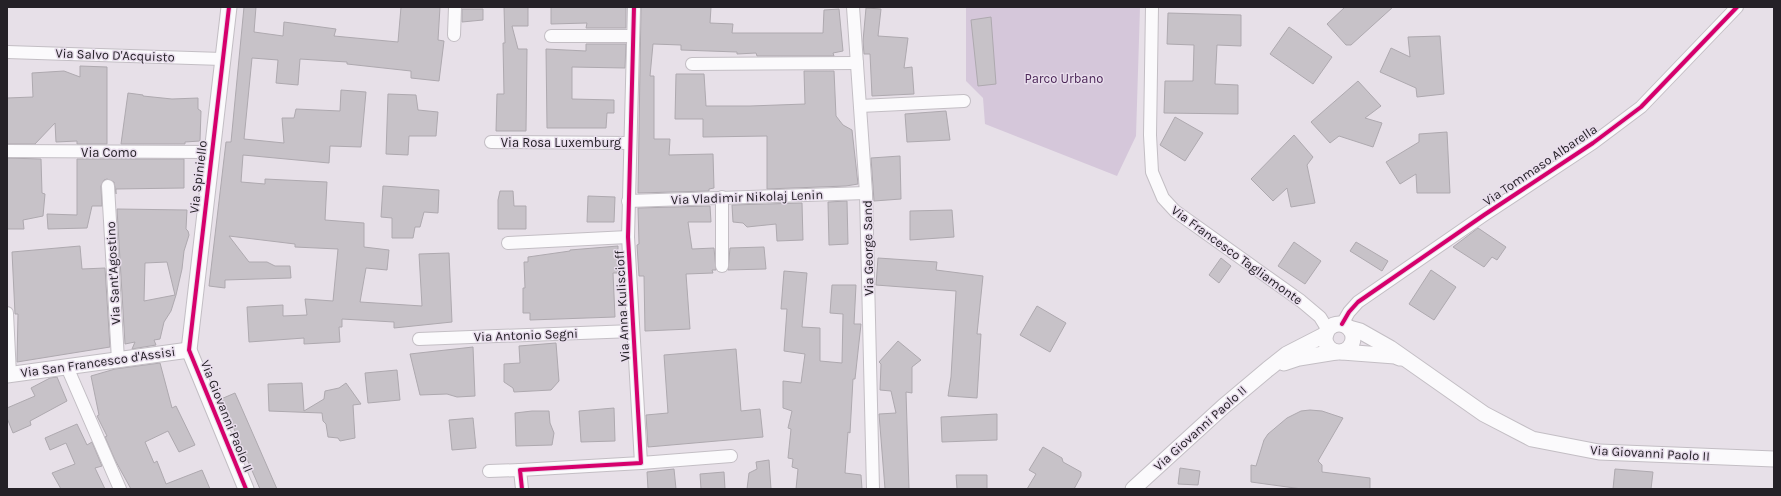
<svg xmlns="http://www.w3.org/2000/svg" width="1781" height="496" font-family="Karla,sans-serif">
	<style>
		.green { fill: #d5c7da }
		.building { fill: #c7c2c8; stroke: #aea9af; fill-rule: evenodd }
		.lines { fill: none; stroke-linecap: round; stroke-linejoin: round }
		.minor-casing { stroke: #c3bec4; stroke-width: 14 }
		.tertiary-casing { stroke: #c3bec4; stroke-width: 17 }
		.minor { stroke: #fbfafc; stroke-width: 12 }
		.tertiary { stroke: #fbfafc; stroke-width: 15 }
		.cycleway-casing { stroke: #e8ddec; stroke-width: 6 }
		.cycleway { stroke: #d6006c; stroke-width: 4 }
		.labels { text-anchor: middle; dominant-baseline: central; stroke-width: 3; stroke-linejoin: round; paint-order: stroke }
		.street-label { font-size: 13px; fill: #252127; stroke: #e8ddec }
		.park-label { font-size: 13px; fill: #4a2556; stroke: #e8ddec }
	</style>
	<rect width="100%" height="100%" fill="#e7e0e8"/>
	<polygon class="green" points="966,7 1140,7 1136,136 1117,176 985,124 983,98 966,81"/>
	<g class="building">
		<polygon points="244,7 256,7 254,32 283,36 284,22 336,29 334,36 398,42 401,7 440,7 438,40 444,41 439,81 411,78 411,71 347,64 347,62 300,59 298,85 276,83 278,60 252,58 244,139 284,143 282,118 294,118 296,109 340,111 341,90 366,92 361,147 330,146 329,163 243,155 241,182 265,184 265,179 327,182 325,220 364,223 364,247 389,250 387,270 366,268 360,302 422,306 419,254 449,253 452,322 394,328 394,322 342,319 342,327 339,327 340,342 304,344 304,338 249,342 247,307 283,305 283,316 307,315 305,299 333,301 338,249 295,247 295,244 229,236 249,262 267,262 275,266 290,266 291,278 225,280 225,288 209,286 226,142 231,142"/>
		<polygon points="504,7 528,7 528,26 512,26 518,49 527,49 526,131 496,131 497,94 504,94 503,43 505,43"/>
		<polygon points="551,7 626,7 626,28 586,28 587,23 551,24"/>
		<polygon points="641,7 711,7 710,23 733,24 732,33 823,33 824,10 839,9 843,51 833,53 834,56 757,56 756,53 737,54 737,52 681,50 681,45 653,44 650,76 654,76 654,139 670,139 669,155 713,154 714,188 709,189 709,191 638,193"/>
		<polygon points="1345,7 1393,7 1351,45 1346,45 1327,24"/>
		<polygon points="866,8 881,9 878,36 908,38 904,68 912,67 914,94 872,96 870,54 864,54 863,41"/>
		<polygon points="462,9 483,9 483,20 462,22"/>
		<polygon points="1168,13 1241,15 1241,46 1217,45 1215,84 1238,85 1238,114 1164,113 1165,81 1193,81 1194,45 1167,44"/>
		<polygon points="991,17 996,84 978,86 971,20"/>
		<polygon points="1289,27 1332,57 1313,84 1270,54"/>
		<polygon points="1440,36 1444,94 1417,97 1416,88 1380,72 1391,48 1410,57 1408,37"/>
		<polygon points="586,44 626,44 625,68 572,67 572,99 614,100 614,113 607,113 606,128 547,128 546,49 586,51"/>
		<polygon points="80,66 107,67 107,144 77,144 77,141 56,142 55,123 35,144 7,144 7,98 33,97 32,73 64,71 80,77"/>
		<polygon points="804,71 834,71 836,116 843,125 852,130 858,184 846,186 767,189 767,136 703,137 703,119 675,119 676,74 704,74 706,106 750,106 805,104"/>
		<polygon points="1358,81 1381,106 1365,118 1382,123 1373,147 1339,136 1330,143 1311,122"/>
		<polygon points="128,93 143,95 143,96 172,99 198,98 198,109 201,111 200,141 185,142 185,144 121,144"/>
		<polygon points="388,94 416,95 418,110 438,112 436,136 409,136 408,155 386,154"/>
		<polygon points="946,111 950,140 907,142 905,114"/>
		<polygon points="1175,117 1203,133 1185,161 1160,145"/>
		<polygon points="1447,132 1450,193 1417,193 1416,174 1400,184 1386,162 1419,142 1419,134"/>
		<polygon points="1294,135 1313,157 1307,165 1315,203 1291,207 1287,188 1273,201 1251,179"/>
		<polygon points="900,156 901,199 874,201 871,158"/>
		<polygon points="7,158 41,159 42,193 45,194 43,216 23,220 24,229 7,229"/>
		<polygon points="77,159 184,159 184,188 116,189 116,194 114,182 107,179 104,180 101,186 102,206 92,206 87,228 48,229 47,214 77,215"/>
		<polygon points="383,186 439,190 438,213 424,212 420,227 415,227 413,238 392,238 392,218 381,217"/>
		<polygon points="500,191 513,191 514,206 526,206 526,229 498,229 498,200"/>
		<polygon points="588,196 615,197 614,222 587,222"/>
		<polygon points="847,201 848,244 829,245 828,202"/>
		<polygon points="802,203 803,240 777,241 776,224 747,227 743,223 733,222 732,205"/>
		<polygon points="710,206 711,222 688,222 692,249 714,248 716,270 712,270 713,273 686,274 690,329 645,331 644,276 639,276 637,245 639,244 638,208"/>
		<path d="M117,209l70,1 -1,19 2,2 1,4 -5,16 -2,18 -6,26 -5,16 -7,11 -4,17 -6,1 2,5 -24,4 3,-7 -10,2zM167,262l8,33 -31,6 1,-38z"/>
		<polygon points="952,210 954,237 910,240 910,211"/>
		<polygon points="1478,228 1506,247 1497,260 1492,257 1484,267 1453,247"/>
		<polygon points="1294,242 1321,261 1305,284 1278,266"/>
		<polygon points="1356,242 1388,261 1382,271 1350,251"/>
		<polygon points="80,246 82,269 105,268 110,347 17,362 18,314 15,314 12,252"/>
		<polygon points="618,246 618,273 613,273 615,317 530,320 530,313 523,313 523,288 525,288 524,262 528,262 528,257 570,251 570,250"/>
		<polygon points="764,247 766,269 728,270 730,248"/>
		<polygon points="878,258 937,262 936,270 983,276 977,334 981,334 977,398 948,396 951,377 956,291 876,285"/>
		<polygon points="1221,258 1231,266 1219,283 1209,275"/>
		<polygon points="1431,270 1456,287 1434,320 1409,304"/>
		<polygon points="784,271 807,273 802,327 820,328 820,361 842,363 843,314 830,313 832,285 856,285 854,324 861,324 855,379 853,379 850,433 848,432 845,473 861,475 862,489 796,489 798,469 792,467 793,459 788,458 791,429 788,428 792,411 783,408 783,381 801,383 805,354 784,351 787,309 781,309"/>
		<polygon points="1037,306 1066,323 1050,352 1020,335"/>
		<polygon points="898,341 921,360 912,367 912,393 906,392 909,489 885,489 879,414 896,413 891,391 880,390 881,364 879,362"/>
		<polygon points="556,343 559,381 551,390 514,392 513,388 504,382 504,364 520,363 519,346"/>
		<polygon points="473,347 475,396 457,397 447,394 420,395 410,354"/>
		<polygon points="736,349 741,411 760,409 763,437 648,447 646,415 668,413 664,355"/>
		<polygon points="160,363 172,408 176,406 195,445 179,452 168,431 145,442 154,463 157,461 166,484 202,470 210,489 131,489 115,460 105,437 107,436 97,416 99,415 91,376 115,369"/>
		<polygon points="397,370 400,400 368,403 365,373"/>
		<polygon points="57,377 67,401 30,421 31,425 13,433 7,418 7,408 35,396 31,388 50,378"/>
		<polygon points="302,383 304,411 324,399 325,391 339,388 346,383 361,404 353,405 355,438 340,441 338,438 328,437 326,424 323,421 322,413 269,411 268,384"/>
		<polygon points="235,393 239,402 277,489 260,489 221,399"/>
		<polygon points="614,408 615,441 581,442 579,411"/>
		<polygon points="1310,410 1322,411 1343,418 1318,461 1322,465 1322,472 1370,478 1370,489 1302,489 1251,482 1251,465 1256,466 1264,440 1268,434 1287,418 1301,411"/>
		<polygon points="532,411 549,411 550,423 554,433 552,445 516,446 515,413"/>
		<polygon points="997,414 997,440 942,442 941,417"/>
		<polygon points="473,418 476,448 452,450 449,420"/>
		<polygon points="77,424 87,445 92,442 102,466 95,468 105,489 61,489 52,473 75,464 66,443 50,450 45,438"/>
		<polygon points="1043,447 1062,458 1063,462 1081,472 1081,476 1074,489 1027,489 1036,474 1029,470"/>
		<polygon points="769,460 771,489 747,489 749,473 757,469 756,462"/>
		<polygon points="1180,468 1200,471 1198,485 1178,484"/>
		<polygon points="674,469 676,489 648,489 647,472"/>
		<polygon points="1615,469 1653,472 1651,489 1613,489"/>
		<polygon points="724,472 725,489 701,489 700,474"/>
		<polygon points="956,475 987,475 987,489 957,489"/>
	</g>
	<g class="lines">
		<defs>
			<g id="minor">
				<polyline points="853,7 866,193 873,489"/>
				<polyline points="1152,7 1150,135 1152,172 1163,198 1175,211 1301,301 1320,317 1328,330"/>
				<polyline points="454,35 455,7"/>
				<polyline points="551,36 633,36"/>
				<polyline points="7,52 222,59"/>
				<polyline points="692,64 857,63"/>
				<polyline points="860,106 964,101"/>
				<polyline points="491,142 630,143"/>
				<polyline points="7,151 211,152"/>
				<polyline points="108,186 118,360"/>
				<polyline points="722,197 722,266"/>
				<polyline points="628,201 866,193"/>
				<polyline points="508,243 628,237"/>
				<polyline points="7,313 10,375"/>
				<polyline points="1342,324 1349,312 1358,302 1484,215 1593,143 1641,107 1737,7"/>
				<polyline points="419,339 633,331"/>
				<polyline points="67,367 120,489"/>
				<polyline points="641,463 731,456"/>
				<polyline points="489,471 520,470"/>
				<polyline points="522,489 520,470 641,463 628,237 634,7"/>
			</g>
			<g id="tertiary">
				<polyline points="229,7 189,350 246,489"/>
				<circle cx="1339" cy="338" r="14"/>
				<polyline points="1349,328 1360,331 1390,348 1484,414 1532,439 1599,452 1774,459"/>
				<polyline points="1342,352 1395,356 1400,358"/>
				<polyline points="1284,363 1299,358 1336,352"/>
				<polyline points="7,375 189,350"/>
				<polyline points="1133,489 1224,406 1268,369 1287,354 1326,334"/>
			</g>
		</defs>
		<use href="#minor" class="minor-casing"/>
		<use href="#tertiary" class="tertiary-casing"/>
		<use href="#minor" class="minor"/>
		<use href="#tertiary" class="tertiary"/>
		<defs>
			<g id="cycleway">
				<polyline points="229,7 189,350 246,489"/>
				<polyline points="1342,324 1349,312 1358,302 1484,215 1593,143 1641,107 1737,7"/>
				<polyline points="522,489 520,470 641,463 628,237 634,7"/>
			</g>
		</defs>
		<use href="#cycleway" class="cycleway-casing"/>
		<use href="#cycleway" class="cycleway"/>
	</g>
	<g class="labels">
		<g class="street-label">
			<text transform="translate(115 55) rotate(2)">Via Salvo D'Acquisto</text>
			<text x="561" y="142">Via Rosa Luxemburg</text>
			<text x="109" y="152">Via Como</text>
			<text transform="translate(1540 165) rotate(-34)">Via Tommaso Albarella</text>
			<text transform="translate(198 177) rotate(-83)">Via Spiniello</text>
			<text transform="translate(747 197) rotate(-2)">Via Vladimir Nikolaj Lenin</text>
			<text transform="translate(868 248) rotate(-91)">Via George Sand</text>
			<text transform="translate(1237 255) rotate(36)">Via Francesco Tagliamonte</text>
			<text transform="translate(113 273) rotate(-93)">Via Sant'Agostino</text>
			<text transform="translate(622 306) rotate(-93)">Via Anna Kuliscioff</text>
			<text transform="translate(526 335) rotate(-2)">Via Antonio Segni</text>
			<text transform="translate(98 362) rotate(-8)">Via San Francesco d'Assisi</text>
			<text transform="translate(227 416) rotate(68)">Via Giovanni Paolo II</text>
			<text transform="translate(1200 428) rotate(-42)">Via Giovanni Paolo II</text>
			<text transform="translate(1650 453) rotate(3)">Via Giovanni Paolo II</text>
		</g>
		<g class="park-label">
			<text x="1064" y="78">Parco Urbano</text>
		</g>
	</g>
	<rect width="1781" height="496" fill="none" stroke="#252127" stroke-width="16"/>
</svg>
